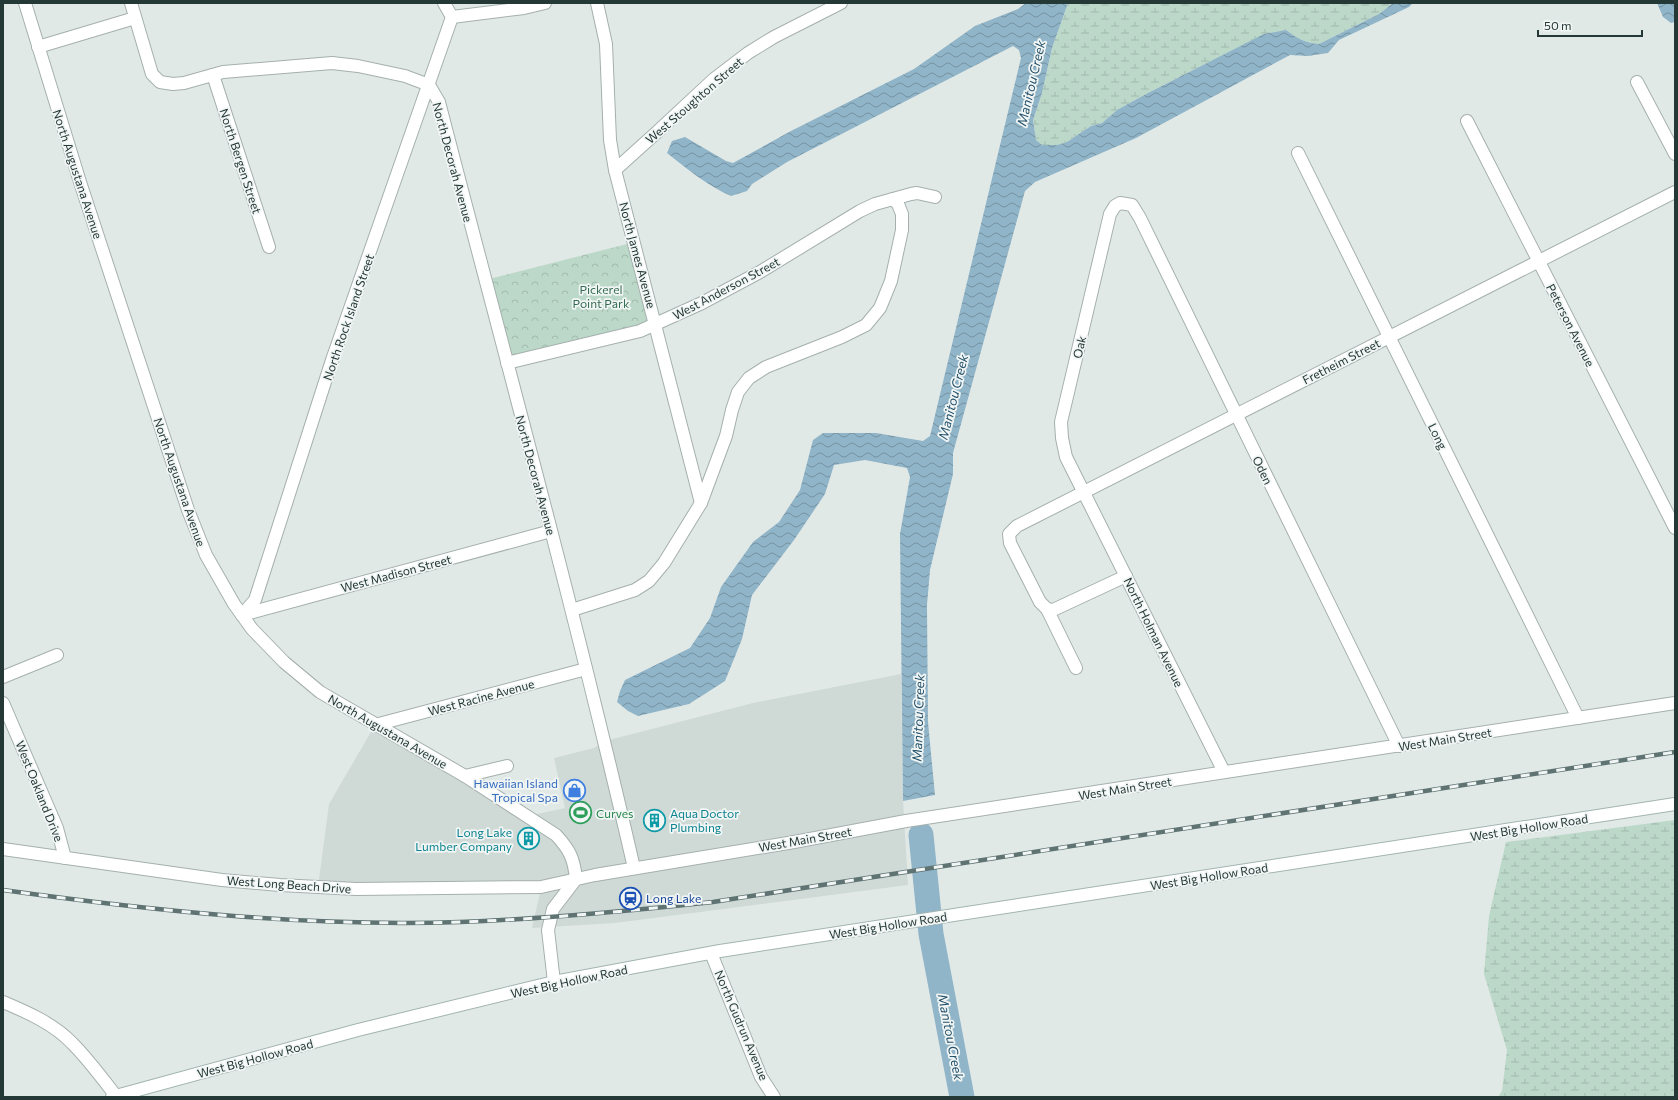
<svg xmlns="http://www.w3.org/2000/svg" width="1678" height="1100" font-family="Commissioner,sans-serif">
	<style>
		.built { fill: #cfd9d6 }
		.wetland { fill: url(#wetland-marsh) }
		.park { fill: url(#park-crowns) }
		.water { fill: url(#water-waves) }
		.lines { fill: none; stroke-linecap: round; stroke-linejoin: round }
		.river { stroke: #90b4c8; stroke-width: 25 }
		.street-casing { stroke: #a5b0ae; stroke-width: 14 }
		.secondary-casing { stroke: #a2b4b1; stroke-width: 14 }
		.street { stroke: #fff; stroke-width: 12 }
		.secondary { stroke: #fff; stroke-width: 12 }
		.rail-casing { stroke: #5e7372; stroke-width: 4.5 }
		.rail { stroke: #f1f6f5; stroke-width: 3; stroke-dasharray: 9; stroke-linecap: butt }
		.labels { text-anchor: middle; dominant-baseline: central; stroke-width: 3.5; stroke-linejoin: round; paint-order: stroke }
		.street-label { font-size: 12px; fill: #243836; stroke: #f1f6f5 }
		.park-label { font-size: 12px; fill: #336953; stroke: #f1f6f5 }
		.shop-label { font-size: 12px; fill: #366cbe; stroke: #f1f6f5; text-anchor: end }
		.leisure-label { font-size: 12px; fill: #27864d; stroke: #f1f6f5; text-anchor: start }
		.culture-label { font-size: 12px; fill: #0d838f; stroke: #f1f6f5; text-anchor: start }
		.transit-label { font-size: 12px; fill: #164399; stroke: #f1f6f5; text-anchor: start }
		.water-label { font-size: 13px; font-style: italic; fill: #26526c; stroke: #f1f6f5 }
	</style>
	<defs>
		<pattern id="wetland-marsh" width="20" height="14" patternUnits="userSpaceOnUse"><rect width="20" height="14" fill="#bcd8c9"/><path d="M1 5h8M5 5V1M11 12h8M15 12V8" fill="none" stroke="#a1baad"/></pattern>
		<pattern id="park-crowns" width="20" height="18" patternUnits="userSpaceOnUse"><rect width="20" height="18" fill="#bcd8c9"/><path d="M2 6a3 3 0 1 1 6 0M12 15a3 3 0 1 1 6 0" fill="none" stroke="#a1baad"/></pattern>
		<pattern id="water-waves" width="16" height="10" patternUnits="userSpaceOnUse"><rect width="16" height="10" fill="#90b4c8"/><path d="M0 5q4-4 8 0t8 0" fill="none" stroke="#7593a3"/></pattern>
	</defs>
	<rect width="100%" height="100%" fill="#e1e9e7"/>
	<polygon class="built" points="901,674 903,801 908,885 615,923 532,928 541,888 318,887 329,804 375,725 528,816 565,808 554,758 594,748 605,741 753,703"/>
	<g class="wetland">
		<path d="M1068,3h325l-14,11 -60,30c-14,-1 -22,-6 -33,-14l-83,35 -57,29 -29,16 -15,13 -11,3 -24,16 -10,3h-15l-6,-5 -3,-20 9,-27 10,-45z"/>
		<polygon points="1675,820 1675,1097 1498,1097 1502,1091 1507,1050 1484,974 1489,916 1506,842"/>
	</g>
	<polygon class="park" points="635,242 656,324 507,363 485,280"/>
	<g class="water">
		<path d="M1026,3h42l-16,45 -10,45 -9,27 3,20 6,5h15l10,-3 24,-16 11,-3 15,-13 29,-16 118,-60 22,-4c11,8 19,13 33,14l60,-30 14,-11h20l-4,4 -70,33 -11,13 -20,3 -18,-1 -154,83 -101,44 -10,9 -72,262v21l-23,96 -3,35 1,117 7,73 -32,6 -3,-267 10,-57 -3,-9 -42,-8 -31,5 -9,29 -31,46 -42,55 -10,44 -17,42 -36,23 -51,12 -10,-5 -11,-9 3,-11 5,-11 65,-32 20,-30 11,-31 32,-45 26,-20 21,-32 13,-50 10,-7h53l47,8 7,-5 91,-378 -2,-8 -6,-4 -226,116 -35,22 -5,7 -16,5c-23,-10 -44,-27 -64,-43l5,-12 13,-4 41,24 7,2 58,-32 123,-62 61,-43 43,-17z"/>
		<polygon points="1657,3 1675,3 1675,22 1671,23 1663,17"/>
	</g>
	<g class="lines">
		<polyline class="river" points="921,835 931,934 962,1097"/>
		<defs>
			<g id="street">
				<path d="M25,3l55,179 108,328 18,45 28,49 18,25 32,33 36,30 145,84 91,59c14,15 18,24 20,44l-23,30 -5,21 6,52"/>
				<path d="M131,3l21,71 8,8 13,2 11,-1 39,-11 109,-9 26,3 47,10 24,9 10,17c66,255 136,509 195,766"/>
				<polyline points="444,3 452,17"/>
				<polyline points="597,3 606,44 610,140 615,170 701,503"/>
				<polyline points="452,17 524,8 545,3"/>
				<polyline points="38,47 135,18"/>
				<polyline points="213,75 269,247"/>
				<polyline points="1637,82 1675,154"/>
				<polyline points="1467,121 1675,528"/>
				<polyline points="1298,153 1578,718"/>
				<polyline points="615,170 656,133 714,79 748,53 774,37 841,3"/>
				<polyline points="507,363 640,331 702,303 760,272 860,211 875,204 911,194 917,193 935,197"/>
				<polyline points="1126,576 1053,610 1047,609 1040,602 1010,543 1009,534 1017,526 1675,192"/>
				<polyline points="1047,609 1076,668"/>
				<polyline points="572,610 635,590 649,581 664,563 701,503 726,436 732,410 738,392 749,378 766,367 842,337 866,325 880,308 891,281 902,230 902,214 898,204 893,199"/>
				<polyline points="242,615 255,600 332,360 452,17"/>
				<polyline points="242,615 551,531"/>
				<polyline points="3,677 57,655"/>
				<polyline points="3,703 57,828 65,858"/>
				<polyline points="375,725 586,669"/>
				<polyline points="1224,772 1066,457 1062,438 1061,422 1110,214 1115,206 1120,203 1132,205 1140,218 1399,746"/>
				<polyline points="465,776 507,766"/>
				<polyline points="3,849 222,880 280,885 356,889 541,887 595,875 794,842 906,821 1675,703"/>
				<polyline points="711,953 761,1077 774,1097"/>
				<path d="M3,1002c24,10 51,22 69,41 16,16 30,35 44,53"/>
			</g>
			<polyline id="secondary" points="112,1097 358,1030 554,982 720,951 1675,804"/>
		</defs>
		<use href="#street" class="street-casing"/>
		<use href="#secondary" class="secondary-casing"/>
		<use href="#street" class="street"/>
		<use href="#secondary" class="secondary"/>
		<defs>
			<path id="rail" d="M3,890c152,21 303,37 457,32 85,-3 169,-11 253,-20l962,-150"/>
		</defs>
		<use href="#rail" class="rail-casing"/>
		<use href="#rail" class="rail"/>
	</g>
	<defs>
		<symbol id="shop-ring" viewBox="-11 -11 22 22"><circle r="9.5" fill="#f1f6f5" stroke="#3f7fe0" stroke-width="1.5"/><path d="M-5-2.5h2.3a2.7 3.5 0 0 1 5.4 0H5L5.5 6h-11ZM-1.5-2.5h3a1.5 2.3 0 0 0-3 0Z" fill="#3f7fe0"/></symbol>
		<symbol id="stadium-ring" viewBox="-11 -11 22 22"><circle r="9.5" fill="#f1f6f5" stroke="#2e9e5b" stroke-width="1.5"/><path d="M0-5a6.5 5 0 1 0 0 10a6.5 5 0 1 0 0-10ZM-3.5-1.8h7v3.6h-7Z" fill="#2e9e5b"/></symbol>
		<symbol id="building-ring" viewBox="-11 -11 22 22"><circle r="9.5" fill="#f1f6f5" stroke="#0f9aa8" stroke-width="1.5"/><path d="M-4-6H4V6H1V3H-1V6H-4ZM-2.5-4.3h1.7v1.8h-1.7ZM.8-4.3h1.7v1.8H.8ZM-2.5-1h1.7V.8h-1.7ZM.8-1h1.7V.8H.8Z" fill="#0f9aa8"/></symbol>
		<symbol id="station-ring" viewBox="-11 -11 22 22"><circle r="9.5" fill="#f1f6f5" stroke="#1a4fb4" stroke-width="1.5"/><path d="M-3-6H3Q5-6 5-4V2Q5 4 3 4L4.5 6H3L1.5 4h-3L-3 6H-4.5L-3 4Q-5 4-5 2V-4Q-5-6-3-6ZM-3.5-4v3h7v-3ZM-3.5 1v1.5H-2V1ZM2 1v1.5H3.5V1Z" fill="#1a4fb4"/></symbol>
	</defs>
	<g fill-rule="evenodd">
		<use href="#shop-ring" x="562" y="778" width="25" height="25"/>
		<use href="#stadium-ring" x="568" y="800" width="25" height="25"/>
		<use href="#building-ring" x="642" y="808" width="25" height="25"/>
		<use href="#building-ring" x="516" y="826" width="25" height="25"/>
		<use href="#station-ring" x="618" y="886" width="25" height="25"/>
	</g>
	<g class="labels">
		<g class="street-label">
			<text transform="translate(694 100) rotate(-41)">West Stoughton Street</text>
			<text transform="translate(241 161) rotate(72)">North Bergen Street</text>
			<text transform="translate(453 162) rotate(75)">North Decorah Avenue</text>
			<text transform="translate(78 174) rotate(72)">North Augustana Avenue</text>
			<text transform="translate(638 255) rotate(75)">North James Avenue</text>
			<text transform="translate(726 288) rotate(-28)">West Anderson Street</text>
			<text transform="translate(348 317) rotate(-71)">North Rock Island Street</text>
			<text transform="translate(1571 325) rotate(63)">Peterson Avenue</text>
			<text transform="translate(1079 347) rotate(-77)">Oak</text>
			<text transform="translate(1341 361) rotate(-27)">Fretheim Street</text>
			<text transform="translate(1438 436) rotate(64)">Long</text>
			<text transform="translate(1263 470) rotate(64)">Oden</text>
			<text transform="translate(536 475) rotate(75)">North Decorah Avenue</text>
			<text transform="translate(180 482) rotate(71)">North Augustana Avenue</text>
			<text transform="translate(396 573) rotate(-15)">West Madison Street</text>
			<text transform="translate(1154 632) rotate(64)">North Holman Avenue</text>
			<text transform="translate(481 697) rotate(-15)">West Racine Avenue</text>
			<text transform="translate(388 731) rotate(30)">North Augustana Avenue</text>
			<text transform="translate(1445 739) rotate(-9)">West Main Street</text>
			<text transform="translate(1125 788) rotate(-9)">West Main Street</text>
			<text transform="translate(40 791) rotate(68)">West Oakland Drive</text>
			<text transform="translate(1529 827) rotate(-9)">West Big Hollow Road</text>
			<text transform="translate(805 839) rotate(-10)">West Main Street</text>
			<text transform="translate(1209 876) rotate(-9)">West Big Hollow Road</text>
			<text transform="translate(289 884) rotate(4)">West Long Beach Drive</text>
			<text transform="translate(888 925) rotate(-9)">West Big Hollow Road</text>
			<text transform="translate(569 981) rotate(-12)">West Big Hollow Road</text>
			<text transform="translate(742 1025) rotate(67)">North Gudrun Avenue</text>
			<text transform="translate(255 1058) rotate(-15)">West Big Hollow Road</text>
		</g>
		<g class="park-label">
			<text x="601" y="289">Pickerel<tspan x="601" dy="14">Point Park</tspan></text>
		</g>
		<g class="shop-label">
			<text x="558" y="783">Hawaiian Island<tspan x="558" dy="14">Tropical Spa</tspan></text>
		</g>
		<g class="leisure-label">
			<text x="596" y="813">Curves</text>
		</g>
		<g class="culture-label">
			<text x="670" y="813">Aqua Doctor<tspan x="670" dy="14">Plumbing</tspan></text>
			<text x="512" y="832" text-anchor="end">Long Lake<tspan x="512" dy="14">Lumber Company</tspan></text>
		</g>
		<g class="transit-label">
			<text x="646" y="898">Long Lake</text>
		</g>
		<g class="water-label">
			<text transform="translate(1031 83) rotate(-77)">Manitou Creek</text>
			<text transform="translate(953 397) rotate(-76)">Manitou Creek</text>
			<text transform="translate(918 718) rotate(-88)">Manitou Creek</text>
			<text transform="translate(951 1037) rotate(79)">Manitou Creek</text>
		</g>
	</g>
	<rect width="1678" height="1100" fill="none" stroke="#243836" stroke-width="8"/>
	<path d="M1538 30v6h104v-6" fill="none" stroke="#243836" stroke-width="2"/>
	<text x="1544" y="30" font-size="12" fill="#243836" stroke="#f1f6f5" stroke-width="3" paint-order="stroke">50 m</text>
</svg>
